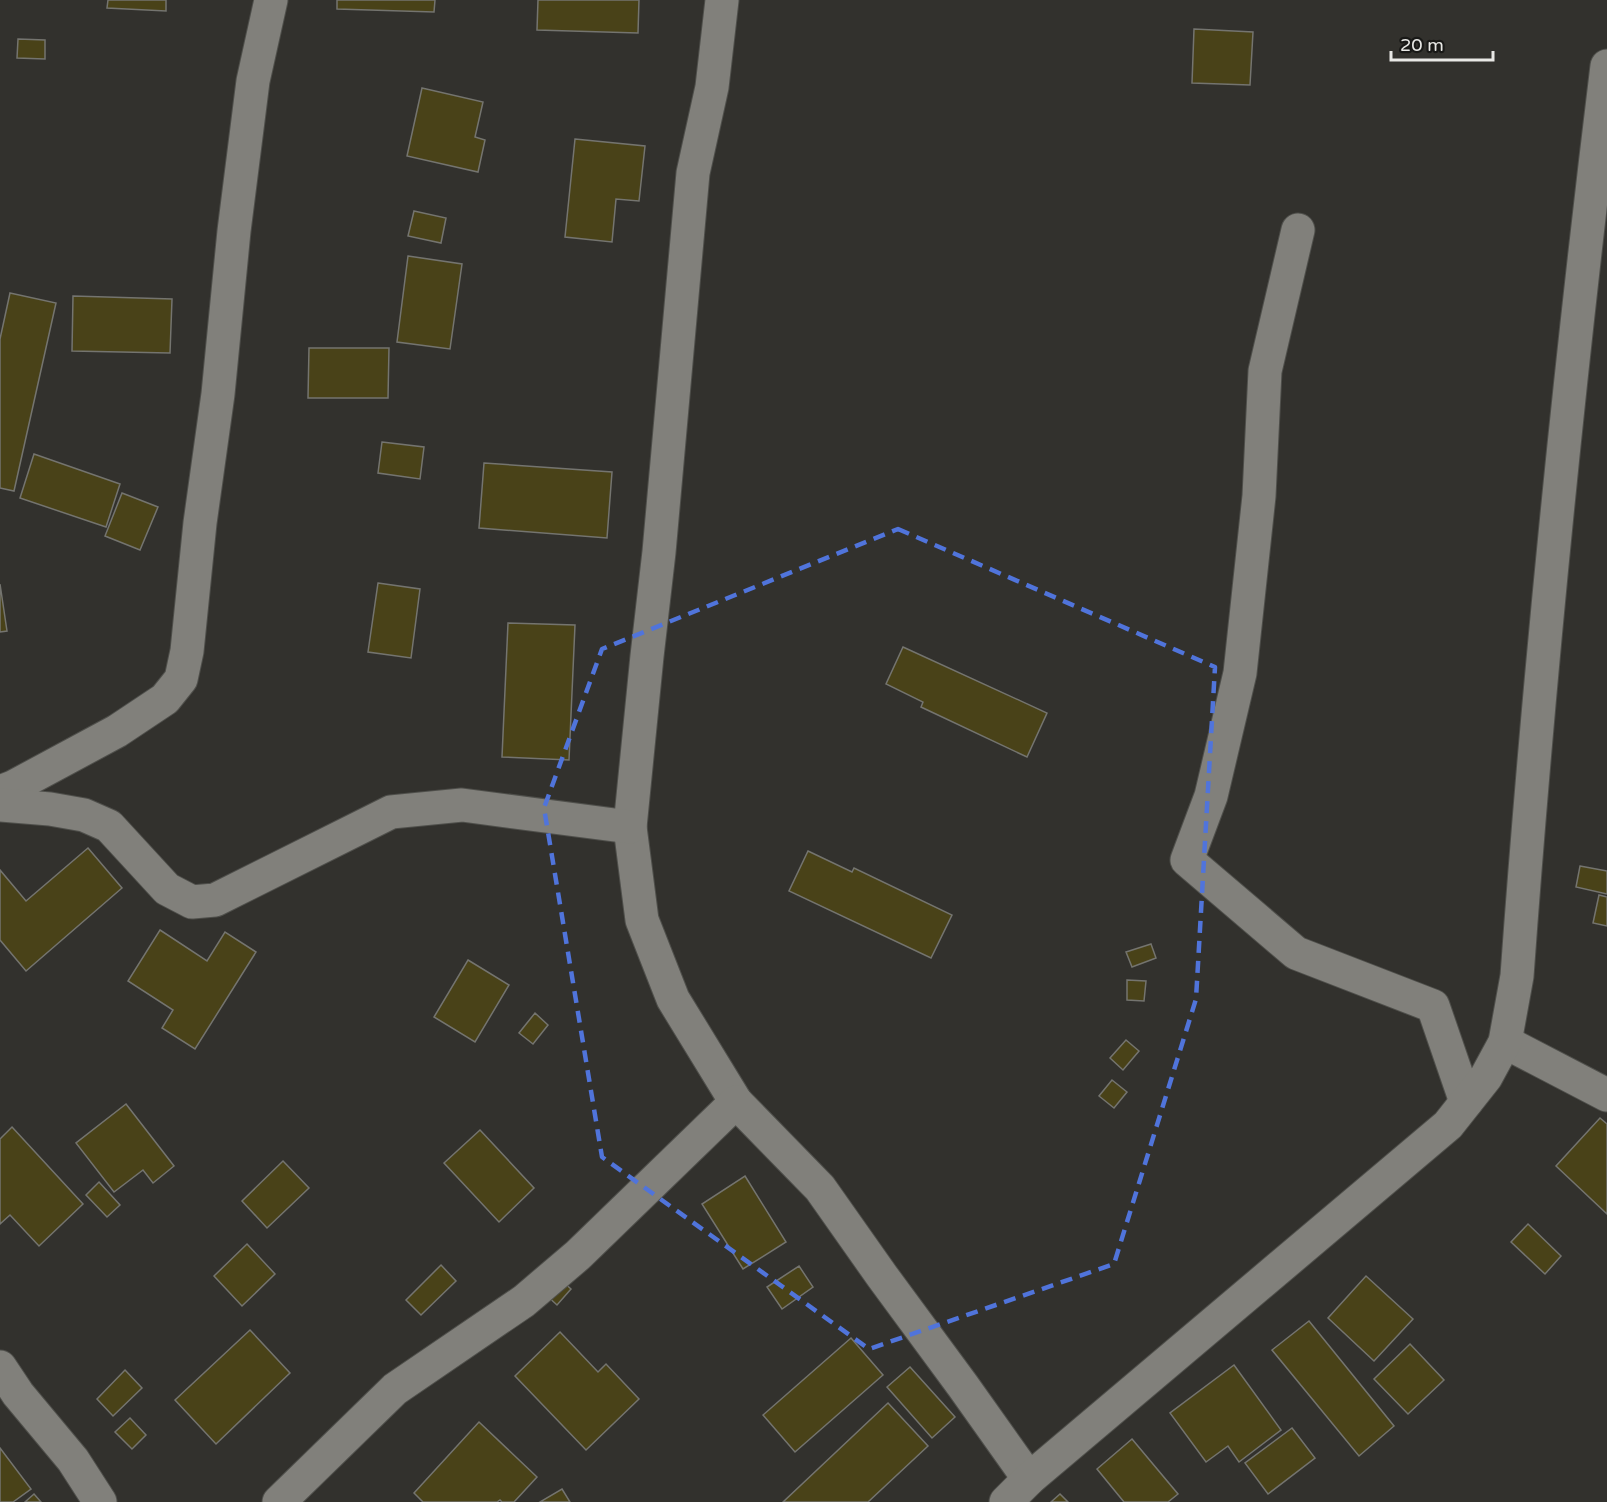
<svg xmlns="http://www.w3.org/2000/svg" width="1607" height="1502" font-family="'Varela Round',sans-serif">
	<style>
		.building { fill: #494218; stroke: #74746f; stroke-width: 1.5 }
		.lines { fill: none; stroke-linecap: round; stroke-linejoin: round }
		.minor-casing { stroke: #4f4f4b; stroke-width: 35 }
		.minor { stroke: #81807b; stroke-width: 33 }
		.marked { fill: none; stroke: #5074db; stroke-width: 4.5; stroke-dasharray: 12 8; stroke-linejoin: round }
	</style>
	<rect width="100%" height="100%" fill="#32312d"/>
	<g class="building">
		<polygon points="108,0 166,0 166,11 107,8"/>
		<polygon points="337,0 435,0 434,12 337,9"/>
		<polygon points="538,0 639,0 638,33 537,30"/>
		<polygon points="1194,29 1253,32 1250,85 1192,83"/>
		<polygon points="18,39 45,40 45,59 17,58"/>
		<polygon points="422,88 483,102 475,137 485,140 478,172 407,156"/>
		<polygon points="575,139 645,146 639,201 616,199 612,242 565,237"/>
		<polygon points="414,211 446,218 441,243 408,236"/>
		<polygon points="408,256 462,264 450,349 397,342"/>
		<polygon points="10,293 56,303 14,491 0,488 0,339"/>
		<polygon points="73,296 172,299 170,353 72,351"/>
		<polygon points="309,348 389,348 388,398 308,398"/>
		<polygon points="382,442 424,447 420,479 378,473"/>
		<polygon points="34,454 120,484 106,527 20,498"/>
		<polygon points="484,463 612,472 607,538 479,528"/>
		<polygon points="122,493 158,507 140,550 105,536"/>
		<polygon points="378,583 420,589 411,658 368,652"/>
		<polygon points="0,584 7,631 0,632"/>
		<polygon points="508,623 575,625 569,760 502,757"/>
		<polygon points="903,647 1047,713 1027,757 921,707 923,702 886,684"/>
		<polygon points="88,848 122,888 26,971 0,940 0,870 26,901"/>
		<polygon points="808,851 852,872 854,868 952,915 931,958 789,891"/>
		<polygon points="1580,866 1607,871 1607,894 1576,887"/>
		<polygon points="1599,895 1607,897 1607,926 1593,923"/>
		<polygon points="160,930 207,961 225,932 256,952 195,1049 162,1028 173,1010 128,981"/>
		<polygon points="1151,944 1156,958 1132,967 1126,952"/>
		<polygon points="468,960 509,985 475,1042 434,1017"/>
		<polygon points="1127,980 1146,981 1144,1001 1127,1000"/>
		<polygon points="535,1013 548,1025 533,1044 519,1033"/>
		<polygon points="1126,1040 1139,1051 1123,1070 1110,1058"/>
		<polygon points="1112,1080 1127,1092 1114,1108 1099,1096"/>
		<polygon points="126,1104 174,1166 153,1183 143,1170 114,1192 76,1143"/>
		<polygon points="1600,1118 1607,1124 1607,1214 1556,1166"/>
		<polygon points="12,1127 83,1204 39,1246 10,1215 0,1224 0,1139"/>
		<polygon points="480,1130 534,1188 499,1222 444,1163"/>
		<polygon points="283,1161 309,1188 267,1228 242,1201"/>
		<polygon points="745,1176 786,1242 743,1269 702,1204"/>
		<polygon points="99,1182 120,1205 107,1217 86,1195"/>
		<polygon points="1528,1224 1561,1256 1545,1274 1511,1242"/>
		<polygon points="247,1244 275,1274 242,1306 214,1276"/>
		<polygon points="441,1265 456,1281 421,1315 406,1300"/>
		<polygon points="799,1266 813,1287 782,1309 767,1287"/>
		<polygon points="1366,1276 1413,1319 1374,1361 1328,1318"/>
		<polygon points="558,1277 571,1289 557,1305 544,1293"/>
		<polygon points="1309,1321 1394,1426 1359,1456 1272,1350"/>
		<polygon points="250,1330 290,1373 216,1444 175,1400"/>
		<polygon points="560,1332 598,1372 606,1364 639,1399 586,1450 515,1376"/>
		<polygon points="851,1338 883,1375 795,1452 763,1415"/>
		<polygon points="1410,1344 1444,1380 1408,1414 1374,1379"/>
		<polygon points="1234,1365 1281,1430 1239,1462 1228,1446 1206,1462 1170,1413"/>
		<polygon points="910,1367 955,1417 932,1438 887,1387"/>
		<polygon points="125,1370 142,1388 113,1416 97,1399"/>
		<polygon points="888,1403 928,1446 868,1502 783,1502"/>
		<polygon points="130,1418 146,1435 132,1449 115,1432"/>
		<polygon points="479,1422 537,1477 514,1502 502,1502 500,1500 497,1502 423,1502 414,1493"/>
		<polygon points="1292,1428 1315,1458 1268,1494 1245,1463"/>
		<polygon points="1132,1439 1178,1494 1168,1502 1124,1502 1097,1469"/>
		<polygon points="0,1448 31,1489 13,1502 0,1502"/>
		<polygon points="562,1489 570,1502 540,1502"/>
		<polygon points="34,1494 41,1502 25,1502"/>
		<polygon points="1060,1494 1068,1502 1051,1502"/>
	</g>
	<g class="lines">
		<defs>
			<g id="minor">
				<polyline points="722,0 712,87 693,173 659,552 647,656 630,827 642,920 673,999 736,1102"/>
				<polyline points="1298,230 1265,371 1259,496 1240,673 1211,796 1187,860 1296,953 1433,1006 1466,1102"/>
				<polyline points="0,792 13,787 117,731 165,699 181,679 187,651 200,523 218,394 234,231 253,81 271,0"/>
				<polyline points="0,805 50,809 84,815 109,826 167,889 192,902 215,900 391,812 462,805 630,827"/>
				<polyline points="1505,1042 1607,1095"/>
				<polyline points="0,1367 18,1394 73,1460 100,1502"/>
				<polyline points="279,1502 395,1389 524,1301 578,1255 736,1102 820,1188 882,1276 963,1386 1029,1479"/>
				<path d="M1006,1502l23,-23 419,-354 38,-48 19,-35 12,-66c22,-304 53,-608 90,-910"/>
			</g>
		</defs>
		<use href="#minor" class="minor-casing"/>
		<use href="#minor" class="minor"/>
	</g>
	<path class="marked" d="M898,529l317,138 -19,332 -82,265 -245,85 -267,-192 -58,-349 58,-159z"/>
	<path d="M1391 51v9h102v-9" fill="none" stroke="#e8e8e5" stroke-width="3"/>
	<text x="1400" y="51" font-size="18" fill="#e8e8e5" stroke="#191917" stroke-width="4.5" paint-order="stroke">20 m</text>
</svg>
